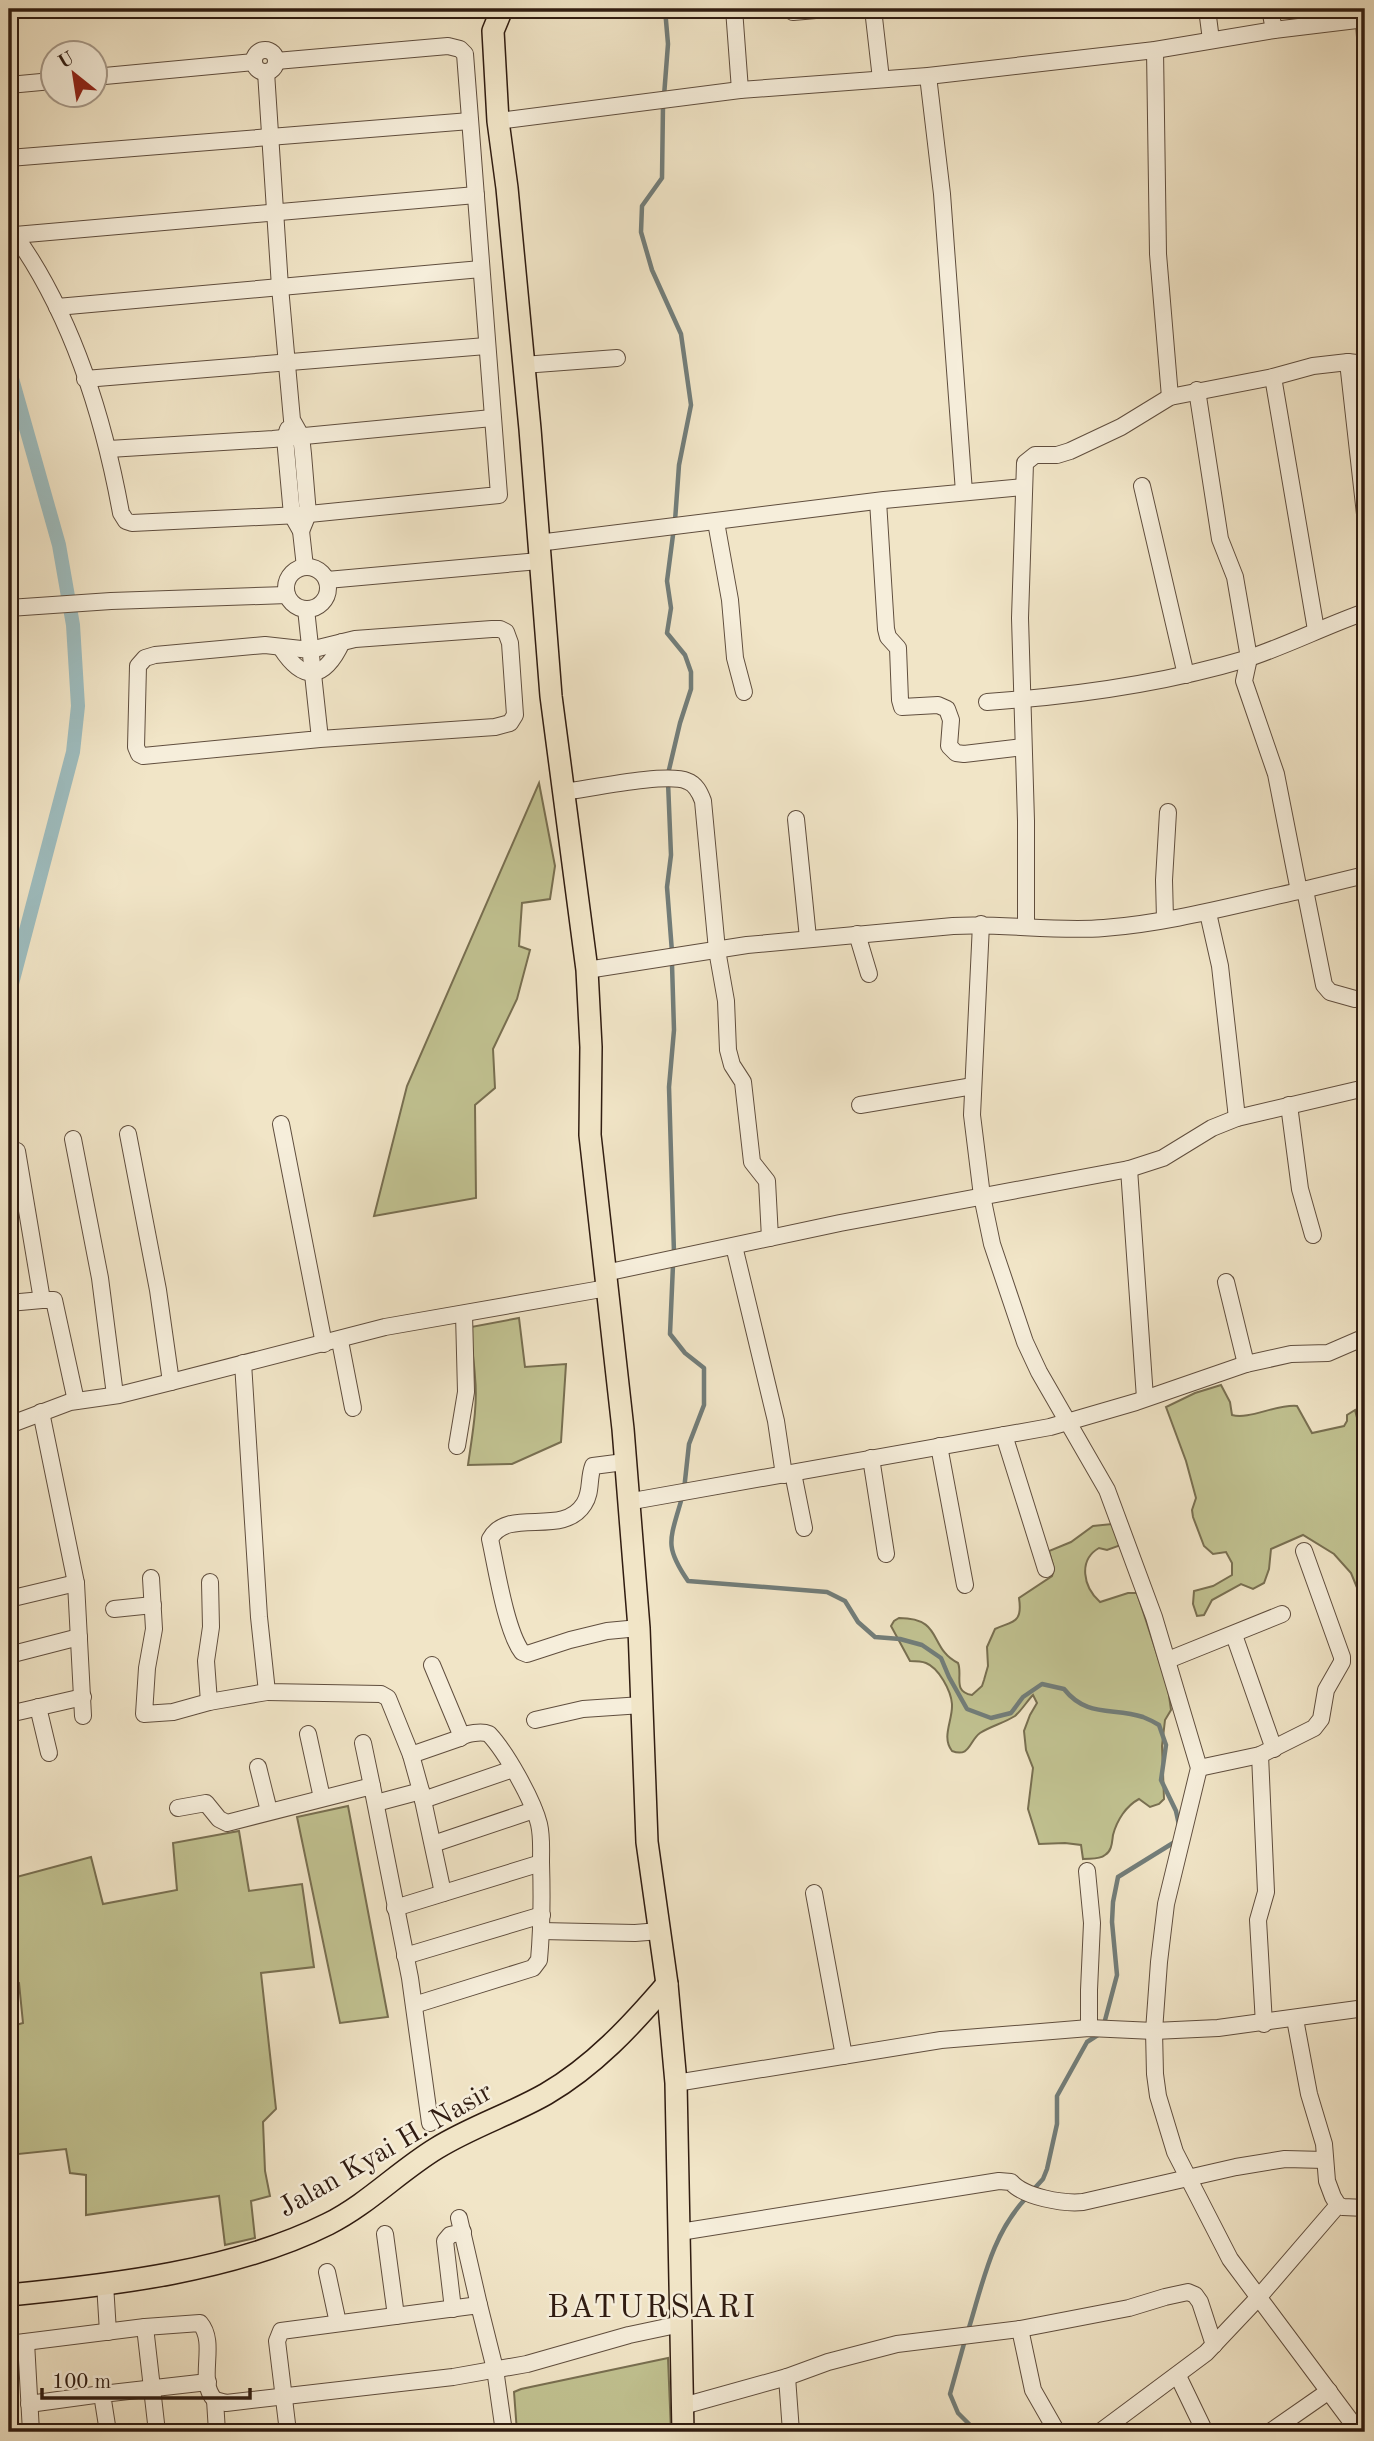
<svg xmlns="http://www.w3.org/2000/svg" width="1374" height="2441" font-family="'Old Standard TT',serif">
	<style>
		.green { fill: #c1c291; stroke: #786f51; stroke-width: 2 }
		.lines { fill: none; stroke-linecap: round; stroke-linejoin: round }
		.stream { stroke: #727d79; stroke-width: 4.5 }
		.canal { stroke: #9ebdbf; stroke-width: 14 }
		.minor-casing { stroke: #604e3e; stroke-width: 18 }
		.major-casing { stroke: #301c11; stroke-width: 24 }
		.minor { stroke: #f6eedb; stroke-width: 16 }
		.major { stroke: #f1e5c7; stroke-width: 21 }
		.labels { text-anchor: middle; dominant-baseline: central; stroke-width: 5; stroke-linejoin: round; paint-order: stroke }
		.street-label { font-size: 28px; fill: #301c11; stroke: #f6eedb }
		.quarter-label { font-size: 32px; letter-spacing: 2px; fill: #301c11; stroke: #f6eedb }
	</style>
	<rect width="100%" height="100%" fill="#f1e5c7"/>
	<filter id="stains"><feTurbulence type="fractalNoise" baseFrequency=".00286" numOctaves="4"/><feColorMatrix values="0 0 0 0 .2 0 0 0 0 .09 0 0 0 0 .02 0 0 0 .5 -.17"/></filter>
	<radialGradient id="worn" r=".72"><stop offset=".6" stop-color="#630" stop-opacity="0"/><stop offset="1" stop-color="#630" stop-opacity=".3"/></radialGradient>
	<g class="green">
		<polygon points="539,783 555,866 550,899 522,903 519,946 530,950 517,999 493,1049 495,1088 475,1105 476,1198 374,1216 407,1086"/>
		<path d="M519,1318l6,49 41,-3 -5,78 -49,22 -44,1c4,-29 10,-59 7,-88 -1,-17 -4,-33 -4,-50z"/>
		<path d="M1221,1385l9,17 2,13c17,5 44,-11 65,-9l15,27 32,-7 3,-5v-6l8,-5 10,39v158l-14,-34 -17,-19 -31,-19 -32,14 -2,20 -5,14 -11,6 -12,-5 -29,16 -8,15 -7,1 -4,-12 1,-13 19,-5 19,-11v-12l-6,-11 -13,2 -9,-8 -11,-29 -1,-7 4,-12 -10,-37 -20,-54 29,-14z"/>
		<path d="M1112,1524l9,21 -14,5 -8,-2c-21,12 -16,39 1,54l28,-9h9l31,95 3,22 -6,10 -3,26 2,53 -5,5 -9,3 -11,-8c-13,7 -22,21 -26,36 -1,7 -1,16 -8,20 -6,5 -15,3 -22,4l-2,-14 -16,-2 -26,1 -11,-35 5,-41 -7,-18 -2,-19 6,-16 7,-12 -4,-8c-6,6 -11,15 -18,21 -11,7 -24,10 -35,17 -11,8 -10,25 -28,18 -11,-14 1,-31 0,-47 -1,-13 -13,-36 -26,-41 -5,-2 -11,-2 -16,-2l-19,-35 3,-5 5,-3c45,0 29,30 59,45 5,12 -6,29 14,32l10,-9 2,-6 4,-14 -1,-19 8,-18c17,-8 28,-5 24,-31l33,-22 2,-7 -5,-18 22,-9 22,-16z"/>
		<polygon points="348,1806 388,2017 340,2023 297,1817"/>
		<polygon points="239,1831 249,1891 302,1884 314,1967 261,1973 276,2109 263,2122 265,2171 270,2196 251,2201 255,2238 225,2245 219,2196 86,2215 86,2175 70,2173 66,2149 9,2155 9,2027 23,2023 19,1983 9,1984 9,1879 91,1857 103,1904 177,1890 173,1843"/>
		<polygon points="668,2358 671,2432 517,2432 514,2392 521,2389"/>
	</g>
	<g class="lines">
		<g class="stream">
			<polyline points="664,96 668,44 665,9"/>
			<polyline points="663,105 662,178 642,206 641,232 652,270 681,334 691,405 679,465 675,521"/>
			<polyline points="668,774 680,723 691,689 691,672 685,655 667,633 671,608 667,581 673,535"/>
			<polyline points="668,782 671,855 667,887 672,952"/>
			<polyline points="672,964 674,1030 669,1087 674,1253"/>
			<polyline points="673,1265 670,1334 685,1353 704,1368 704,1405 689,1444 684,1490"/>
			<path d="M681,1501c-11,39 -17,45 7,80l139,11 18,9 13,21 17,15 25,2 22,6 19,13 8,19 18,32 24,9 20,-5 12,-16 19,-13 22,5c23,29 49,18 79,28 5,2 11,5 16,8l7,20 -5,35 15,31 3,14"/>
			<polyline points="1104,2024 1117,1975 1112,1922 1113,1902 1118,1877 1173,1843"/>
			<polyline points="1033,2190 1043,2179 1047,2169 1057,2124 1057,2096 1087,2042 1101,2033"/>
			<path d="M968,2331c15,-48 23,-96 59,-134"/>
			<polyline points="965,2340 950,2394 958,2413 977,2432"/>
		</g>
		<polyline class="canal" points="9,368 59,545 73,625 78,706 73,752 9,995"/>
		<defs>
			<g id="minor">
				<polyline points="734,9 740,90"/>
				<polyline points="873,9 881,79"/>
				<polyline points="1207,9 1211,40"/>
				<polyline points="1270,9 1274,30"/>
				<polyline points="793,12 827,9"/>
				<polyline points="1364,20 1365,37"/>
				<circle cx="265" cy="61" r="11"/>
				<polyline points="1155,50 1158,254 1170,397"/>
				<polyline points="266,72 280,287 292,420 301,436 303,454 308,514 301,531"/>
				<polyline points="928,76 942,194 964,492"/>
				<polyline points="94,77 254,62"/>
				<polyline points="9,85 52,81"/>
				<polyline points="498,121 740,90 928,76 1155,50 1274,30 1365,19"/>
				<polyline points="9,158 470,121"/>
				<path d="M9,227c61,82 94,187 112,286l5,8 6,2 167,-8 200,-20 -34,-441 -5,-5 -12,-3 -172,15"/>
				<polyline points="15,235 476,195"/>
				<polyline points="57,307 481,269"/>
				<polyline points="1348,362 1365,514"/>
				<polyline points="523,365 617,358"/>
				<polyline points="1273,377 1316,630"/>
				<polyline points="85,379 486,346"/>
				<polyline points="1197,390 1220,539 1235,577 1249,658 1244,681 1276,774 1299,891 1365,875"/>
				<polyline points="288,429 285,438 292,515 301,531 305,567"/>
				<polyline points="109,449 273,439 492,418"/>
				<polyline points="1142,486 1186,675"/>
				<polyline points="878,501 886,629 888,637 898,648 900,700 902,707 938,705 947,709 951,720 949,746 956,753 964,754 1023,747"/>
				<polyline points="716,522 730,600 735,658 744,692"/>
				<polyline points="538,543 884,500 1023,487"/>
				<circle cx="307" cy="588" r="21"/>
				<polyline points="327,580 539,561"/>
				<polyline points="9,608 111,601 287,595"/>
				<polyline points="306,609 320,739 495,727 510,723 515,715 510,643 506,632 500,629 492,629 355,639 310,650 265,645 155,655 145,658 138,666 136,747 139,754 143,756 320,739"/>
				<path d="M281,648c23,36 44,31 61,-6"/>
				<path d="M987,702c87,-6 175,-18 259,-43 40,-13 79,-33 119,-47"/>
				<path d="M563,792c25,-3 104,-20 124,-11 9,3 13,12 16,20l14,149 9,51 2,49 4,15 11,17 9,80 15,19 3,57"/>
				<polyline points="796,819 808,938"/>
				<polyline points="1305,890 1324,985 1330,992 1355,999"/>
				<polyline points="1208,913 1220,966 1237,1118"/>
				<polyline points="1165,919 1164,880 1168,812"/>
				<polyline points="981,924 972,1115 982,1196 992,1244 1025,1342 1039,1372 1107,1490 1154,1617 1199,1768 1166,1904 1159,1962 1154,2031 1155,2074 1158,2096 1175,2152 1230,2259 1359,2432"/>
				<polyline points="1026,925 1026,821 1020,618 1025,463 1035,455 1057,455 1070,451 1121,427 1170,397 1273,377 1313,366 1348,362 1365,364"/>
				<polyline points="857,934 869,974"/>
				<path d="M587,970l160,-25 206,-19c50,-3 101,6 151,2 66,-5 130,-23 195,-37"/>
				<polyline points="860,1105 973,1086"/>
				<polyline points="1289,1105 1300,1189 1313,1235"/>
				<polyline points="281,1124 324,1344"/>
				<polyline points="128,1134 158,1290 171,1382"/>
				<polyline points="73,1139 100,1278 115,1395"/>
				<polyline points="17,1151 42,1300 54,1300 76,1401"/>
				<polyline points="1129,1169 1145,1398"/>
				<polyline points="734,1246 776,1421 784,1475"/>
				<polyline points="605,1273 840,1223 1129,1169 1163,1158 1212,1128 1237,1118 1365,1088"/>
				<polyline points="1226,1282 1246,1364"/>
				<polyline points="9,1303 42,1300"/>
				<polyline points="340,1341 353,1408"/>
				<polyline points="243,1363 259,1617 267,1692 381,1694 388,1698 411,1755 421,1791 443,1893"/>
				<polyline points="41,1412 76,1583 83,1716"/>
				<polyline points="9,1425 70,1402 119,1395 171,1382 385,1327 607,1288"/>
				<polyline points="1004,1435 1046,1569"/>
				<polyline points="457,1446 466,1392 464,1314"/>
				<polyline points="939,1446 965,1585"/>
				<polyline points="871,1458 886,1554"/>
				<path d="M624,1462l-31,4c-5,13 -1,26 -9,38 -21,34 -76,2 -94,35 6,27 16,92 32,113l5,2 43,-14 37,-9 32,-3"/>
				<polyline points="793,1473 804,1528"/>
				<polyline points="627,1502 1050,1427 1136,1402 1246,1364 1291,1354 1328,1353 1365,1337"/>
				<polyline points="151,1578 154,1629 147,1668 144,1714 173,1712 209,1702 267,1692"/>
				<polyline points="9,1599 76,1583"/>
				<polyline points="114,1609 153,1605"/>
				<polyline points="1234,1635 1274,1749"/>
				<polyline points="9,1655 79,1637"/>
				<polyline points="1168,1660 1282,1614"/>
				<polyline points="209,1702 206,1661 211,1627 210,1582"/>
				<polyline points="38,1707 49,1753"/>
				<polyline points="9,1714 83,1697"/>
				<polyline points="535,1720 583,1709 642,1705"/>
				<polyline points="308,1734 322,1798"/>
				<polyline points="363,1743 372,1786"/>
				<polyline points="411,1755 460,1738"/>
				<polyline points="1260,1755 1266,1892 1258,1920 1264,2024"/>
				<polyline points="258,1767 269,1811"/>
				<polyline points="1199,1768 1260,1755 1314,1728 1321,1719 1326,1690 1342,1662 1342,1657 1304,1551"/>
				<polyline points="423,1800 513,1769"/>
				<polyline points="376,1803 421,1791"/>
				<polyline points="178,1808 206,1803 219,1819 227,1823 372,1786 410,1978 430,2123"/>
				<polyline points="433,1844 534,1810"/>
				<polyline points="1087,1871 1092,1923 1089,1990 1089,2028"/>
				<polyline points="814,1893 844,2056"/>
				<polyline points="395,1908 541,1863"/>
				<polyline points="541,1931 635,1933 660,1931"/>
				<polyline points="405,1956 542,1915"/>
				<path d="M414,2005l119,-37 6,-8c3,-33 3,-65 2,-98 0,-13 1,-25 -2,-38 -6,-24 -33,-72 -50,-90 -7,-3 -23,-1 -29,4v-6l-28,-67"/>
				<polyline points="1295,2019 1309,2094 1324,2144 1327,2181 1333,2197 1338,2205 1343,2207 1365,2208"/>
				<polyline points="676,2083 941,2040 1089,2028 1154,2031 1218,2028 1365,2008"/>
				<polyline points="459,2218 479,2305"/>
				<path d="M680,2232l319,-51 12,1c13,15 52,22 72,20l153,-35 49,-8 40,1"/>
				<polyline points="385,2234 396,2316"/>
				<polyline points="327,2272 338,2323"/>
				<polyline points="105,2284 108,2332"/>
				<polyline points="453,2309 445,2241 450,2235 463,2232"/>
				<polyline points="145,2327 157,2432"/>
				<polyline points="1020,2329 1033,2390 1057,2432"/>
				<polyline points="26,2342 31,2432"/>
				<path d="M9,2344l136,-17 55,-4c18,21 -4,58 15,77l11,3 227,-26 74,-13 102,-29 52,-11"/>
				<polyline points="1178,2376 1205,2432"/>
				<polyline points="787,2377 791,2432"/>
				<polyline points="215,2400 217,2432"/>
				<polyline points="29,2404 102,2394"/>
				<polyline points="683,2406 787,2377 828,2362 897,2344 1020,2329 1129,2308 1165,2297 1188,2292 1195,2295 1200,2302 1214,2345"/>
				<polyline points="108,2432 102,2394 208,2382"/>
				<polyline points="288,2432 277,2341 281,2331 479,2305 495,2369 504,2432"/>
				<polyline points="1100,2432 1206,2353 1258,2298 1338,2205"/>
				<polyline points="1270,2432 1329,2391"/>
			</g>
			<g id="major">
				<polyline points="502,9 493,31 498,121 507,188 530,429 551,696 587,970 591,1047 590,1135 623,1429 639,1628 647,1842 667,1984 676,2083 683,2432"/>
				<path d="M9,2295c103,-10 225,-24 319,-71 40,-20 71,-53 109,-76 34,-21 74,-34 109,-54 48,-28 85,-68 121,-110"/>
			</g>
		</defs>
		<use href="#minor" class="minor-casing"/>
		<use href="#major" class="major-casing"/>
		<use href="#minor" class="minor"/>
		<use href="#major" class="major"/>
	</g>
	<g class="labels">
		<g class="street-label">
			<text transform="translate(386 2151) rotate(-30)">Jalan Kyai H. Nasir</text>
		</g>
		<g class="quarter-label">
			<text x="652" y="2309">BATURSARI</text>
		</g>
	</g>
	<rect width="1374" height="2441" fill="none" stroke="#f1e5c7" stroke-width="35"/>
	<rect x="10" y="10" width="1353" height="2420" fill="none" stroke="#301c11" stroke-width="3.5"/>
	<rect x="18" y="18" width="1339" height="2406" fill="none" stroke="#301c11" stroke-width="2"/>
	<g transform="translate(74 74) rotate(330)"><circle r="33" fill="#f6eedb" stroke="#a79a8a" stroke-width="2"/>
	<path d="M0-5L12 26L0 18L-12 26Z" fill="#8f2418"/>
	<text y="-10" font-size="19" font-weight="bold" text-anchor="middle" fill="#301c11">U</text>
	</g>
	<path d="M42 2388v10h208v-10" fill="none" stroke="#301c11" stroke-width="3.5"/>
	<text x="52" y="2388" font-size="21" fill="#301c11" stroke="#f6eedb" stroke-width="5" paint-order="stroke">100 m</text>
	<rect width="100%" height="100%" filter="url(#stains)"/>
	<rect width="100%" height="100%" fill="url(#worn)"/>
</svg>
